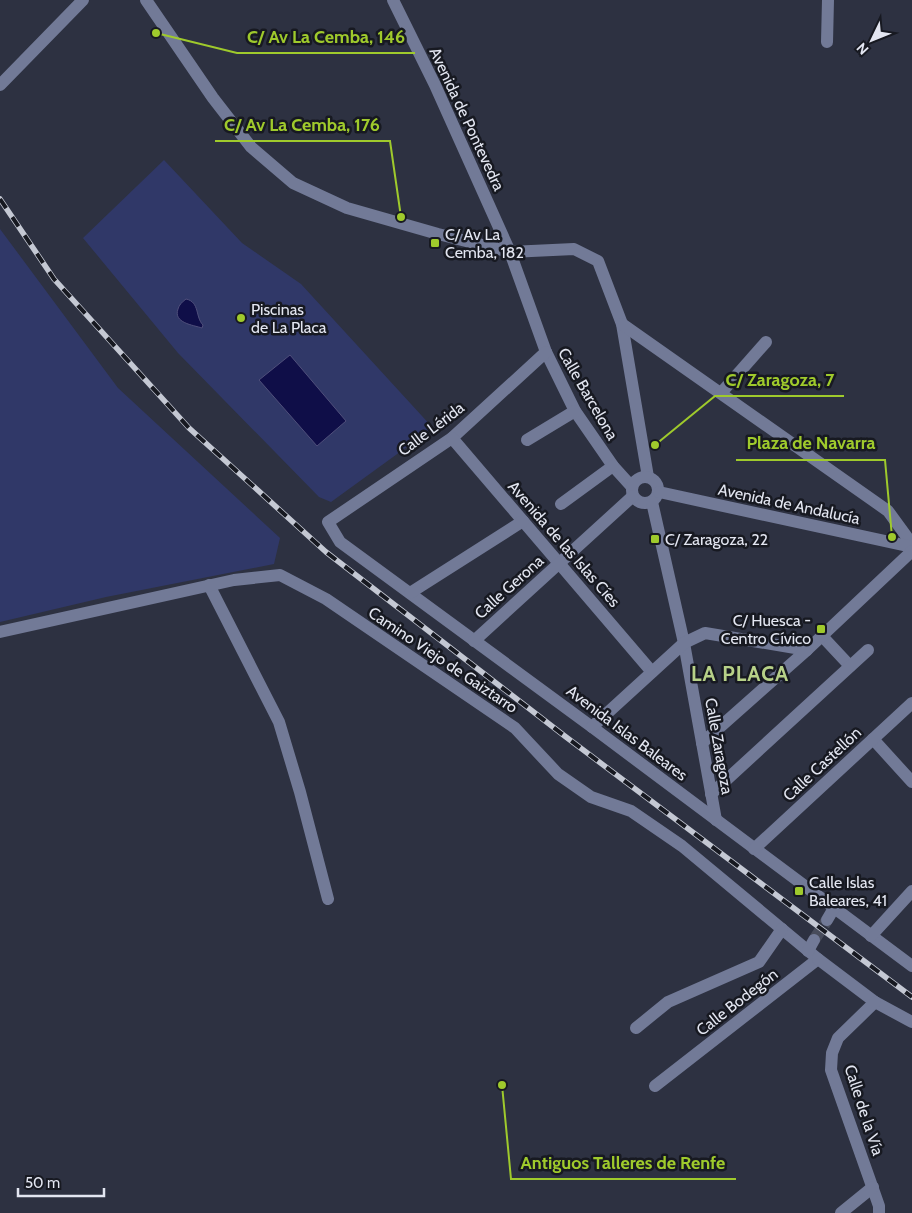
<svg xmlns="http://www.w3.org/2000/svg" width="912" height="1213" font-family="Cabin,sans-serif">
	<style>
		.green { fill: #303868 }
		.water { fill: #0f0e48; stroke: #4f4f7b }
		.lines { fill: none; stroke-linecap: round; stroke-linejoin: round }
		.minor-tunnel { stroke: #484c5b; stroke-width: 12; stroke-dasharray: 12 6; stroke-linecap: butt }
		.minor { stroke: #727a97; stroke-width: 12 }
		.rail-casing { stroke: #c4c8d3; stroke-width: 5.5 }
		.rail { stroke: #171921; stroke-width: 4; stroke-dasharray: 11; stroke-linecap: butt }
		.poi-dot { fill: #9fca2c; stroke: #171921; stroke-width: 2 }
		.labels { text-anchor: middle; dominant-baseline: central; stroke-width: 5; stroke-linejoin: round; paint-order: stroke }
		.street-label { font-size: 16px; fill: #e3e6f1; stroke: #171921 }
		.poi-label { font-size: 16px; fill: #e3e6f1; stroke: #171921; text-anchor: start }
		.district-label { font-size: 21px; font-weight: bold; letter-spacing: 1px; fill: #b7d188; stroke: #171921 }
		.leader { fill: none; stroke: #9fca2c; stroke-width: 2 }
		.callout-dot { fill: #9fca2c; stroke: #171921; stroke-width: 2 }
		.callout-label { font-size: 18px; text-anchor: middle; font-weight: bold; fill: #9fca2c; stroke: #171921; stroke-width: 5; stroke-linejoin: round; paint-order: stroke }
	</style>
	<rect width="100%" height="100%" fill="#2d3141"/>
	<g class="green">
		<polygon points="164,160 242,243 301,284 433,428 331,502 319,497 178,353 83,238"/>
		<polygon points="0,229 118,388 280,538 274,564 106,597 0,622"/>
	</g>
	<g class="water">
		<path d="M186,299c14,3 9,18 17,26l-1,3c-9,-3 -29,-5 -24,-19 1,-4 4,-7 8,-10z"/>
		<polygon points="290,355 346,421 317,446 259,380"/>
	</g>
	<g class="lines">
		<polyline class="minor-tunnel" points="814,940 827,920"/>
		<g class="minor">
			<polyline points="146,0 213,98 251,147 293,183 347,208 438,234 510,252 574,249 598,261 622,324 648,477"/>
			<polyline points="393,0 435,85 510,252 546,352 575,411 613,466 632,487"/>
			<polyline points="827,42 828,0"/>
			<polyline points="0,85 83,0"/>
			<polyline points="622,324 888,511 912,544"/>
			<polyline points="546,352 452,438 328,522 340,542 592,727 912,966"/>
			<polyline points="721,393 766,342"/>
			<polyline points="452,438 652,672"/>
			<polyline points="527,440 575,411"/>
			<circle cx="645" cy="490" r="13"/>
			<polyline points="659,492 912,547"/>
			<polyline points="652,502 684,643 716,820"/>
			<polyline points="561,504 613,466"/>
			<polyline points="209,585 279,722 300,792 328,899"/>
			<polyline points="410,593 523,521"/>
			<polyline points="0,632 234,580 280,575 326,599 515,728 558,774 591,797 631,811 682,846 818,959 655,1086"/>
			<polyline points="822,636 850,666"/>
			<polyline points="474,641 633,496"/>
			<polyline points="592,727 684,643 705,633 807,650"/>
			<polyline points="873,739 912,782"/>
			<polyline points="702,743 807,650 912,551"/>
			<polyline points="711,794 868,650"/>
			<polyline points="754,849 912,703"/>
			<polyline points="827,920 834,908"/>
			<polyline points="871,936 912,891"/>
			<polyline points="808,951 814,940"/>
			<polyline points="818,959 875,1002 912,1022"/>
			<polyline points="875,1002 838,1038 832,1053 831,1070 879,1206 879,1213"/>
			<polyline points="636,1028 668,1002 759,962 782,929"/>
			<polyline points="841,1213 873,1187"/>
		</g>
		<defs>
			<polyline id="rail" points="0,199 54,279 189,428 326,552 566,737 912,997"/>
		</defs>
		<use href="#rail" class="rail-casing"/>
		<use href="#rail" class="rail"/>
	</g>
	<g class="poi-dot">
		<rect x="430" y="238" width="10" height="10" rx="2.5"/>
		<circle cx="241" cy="318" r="5"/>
		<rect x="650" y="534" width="10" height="10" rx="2.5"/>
		<rect x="816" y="624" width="10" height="10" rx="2.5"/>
		<rect x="794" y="886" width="10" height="10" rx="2.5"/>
	</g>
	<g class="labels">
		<g class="street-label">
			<text transform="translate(467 119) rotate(65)">Avenida de Pontevedra</text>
			<text transform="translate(588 394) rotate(60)">Calle Barcelona</text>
			<text transform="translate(431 429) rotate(-37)">Calle Lérida</text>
			<text transform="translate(789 504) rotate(12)">Avenida de Andalucía</text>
			<text transform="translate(564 544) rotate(49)">Avenida de las Islas Cíes</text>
			<text transform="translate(509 587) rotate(-42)">Calle Gerona</text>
			<text transform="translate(443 660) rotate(34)">Camino Viejo de Gaiztarro</text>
			<text transform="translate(627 733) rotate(37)">Avenida Islas Baleares</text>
			<text transform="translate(719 746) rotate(80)">Calle Zaragoza</text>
			<text transform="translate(822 764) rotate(-43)">Calle Castellón</text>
			<text transform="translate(737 1002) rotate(-38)">Calle Bodegón</text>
			<text transform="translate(864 1110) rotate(72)">Calle de la Vía</text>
		</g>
		<g class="poi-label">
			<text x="445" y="234">C/ Av La<tspan x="445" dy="18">Cemba, 182</tspan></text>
			<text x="251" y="309">Piscinas<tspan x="251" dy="18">de La Placa</tspan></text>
			<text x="665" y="539">C/ Zaragoza, 22</text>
			<text x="811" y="620" text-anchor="end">C/ Huesca -<tspan x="811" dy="18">Centro Cívico</tspan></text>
			<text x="809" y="882">Calle Islas<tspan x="809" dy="18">Baleares, 41</tspan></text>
		</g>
		<g class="district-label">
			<text x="740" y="673">LA PLACA</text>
		</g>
	</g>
	<path class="leader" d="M156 33L237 53H415M401 217L390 141H215M655 445L715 396H844M892 537L885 460H736M502 1085L511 1179H736"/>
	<g class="callout-dot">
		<circle cx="156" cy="33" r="5"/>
		<circle cx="401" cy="217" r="5"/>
		<circle cx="655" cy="445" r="5"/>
		<circle cx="892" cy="537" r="5"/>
		<circle cx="502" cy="1085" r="5"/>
	</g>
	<g class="callout-label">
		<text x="326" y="43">C/ Av La Cemba, 146</text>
		<text x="302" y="131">C/ Av La Cemba, 176</text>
		<text x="780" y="386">C/ Zaragoza, 7</text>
		<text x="811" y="449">Plaza de Navarra</text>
		<text x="623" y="1169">Antiguos Talleres de Renfe</text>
	</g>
	<g transform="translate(872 40) rotate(227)" stroke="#171921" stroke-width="4" paint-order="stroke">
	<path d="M0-4L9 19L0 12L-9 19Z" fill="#e3e6f1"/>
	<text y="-8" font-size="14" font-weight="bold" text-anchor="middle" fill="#e3e6f1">N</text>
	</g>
	<path d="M18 1188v8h86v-8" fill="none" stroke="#e3e6f1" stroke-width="2.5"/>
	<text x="25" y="1188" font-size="15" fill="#e3e6f1" stroke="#171921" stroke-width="4" paint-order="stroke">50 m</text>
</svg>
